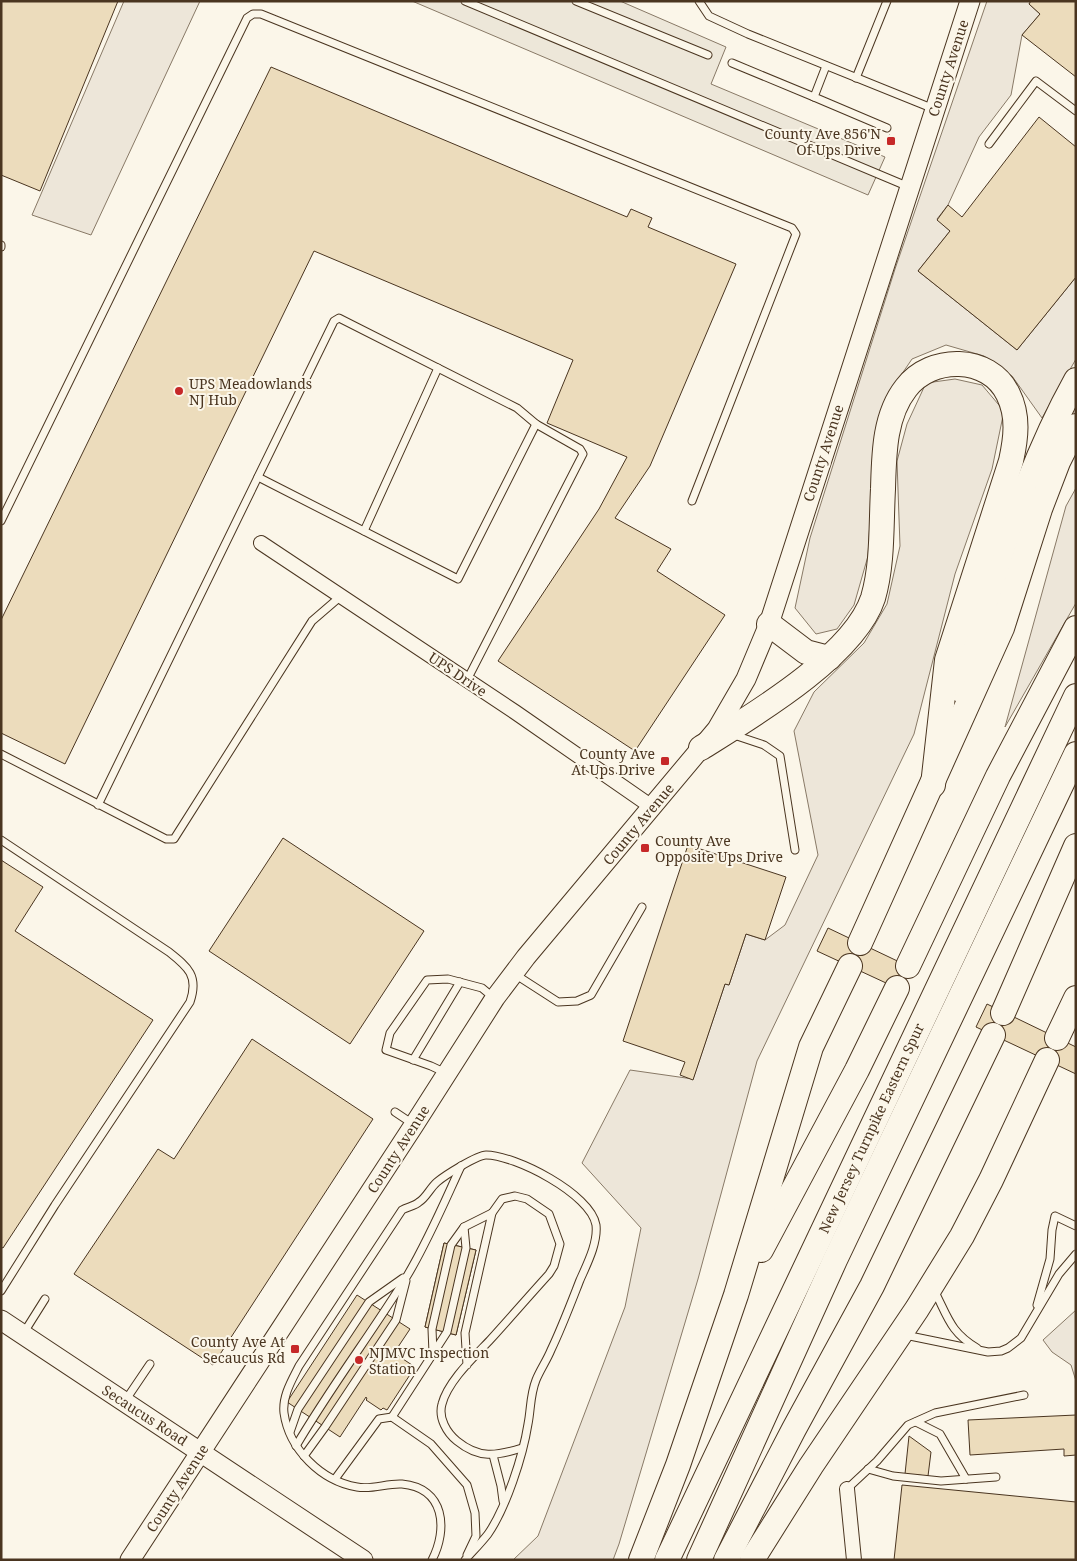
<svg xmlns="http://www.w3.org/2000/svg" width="1077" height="1561" font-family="'Noto Serif',serif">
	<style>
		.green { fill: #ede6d9; stroke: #887966 }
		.parking { fill: #ede7d9; stroke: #887966 }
		.building { fill: #ecdcbc; stroke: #4a3520 }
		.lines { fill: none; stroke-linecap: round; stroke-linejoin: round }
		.lane-casing { stroke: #4a3520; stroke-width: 9 }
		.street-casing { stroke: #4a3520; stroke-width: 16 }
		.secondary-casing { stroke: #4a3520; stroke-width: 21 }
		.highway-casing { stroke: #4a3520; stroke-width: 26 }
		.lane { stroke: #fbf6e9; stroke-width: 7 }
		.street { stroke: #fbf6e9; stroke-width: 14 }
		.secondary { stroke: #fbf6e9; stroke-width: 19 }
		.highway { stroke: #fbf6e9; stroke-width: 24 }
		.poi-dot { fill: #c62828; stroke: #fbf6e9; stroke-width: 2 }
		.labels { text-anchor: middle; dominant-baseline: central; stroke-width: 4; stroke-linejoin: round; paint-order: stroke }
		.street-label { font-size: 14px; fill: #4a3520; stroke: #fbf6e9 }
		.poi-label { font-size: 14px; fill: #4a3520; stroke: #fbf6e9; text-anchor: end }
	</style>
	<rect width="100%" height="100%" fill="#fbf6e9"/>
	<g class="green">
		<polygon points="124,1 200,1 91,235 32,215"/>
		<polygon points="987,1 1031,1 1029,4 1040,14 1022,35 1011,95 979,137 948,205 937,219 950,231 918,271 1017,350 1076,277 1076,359 1042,418 1012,376 984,356 946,345 912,359 889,393 874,450 868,556 854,605 837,629 816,634 795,608 810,538 895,269"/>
		<polygon points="955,379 982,385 1004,411 992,469 955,574 914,734 757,1061 698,1279 619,1544 613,1560 513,1560 538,1536 625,1307 641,1228 582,1163 630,1070 693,1079 725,984 729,985 746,934 765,940 785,925 818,855 794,731 814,692 864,643 887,604 900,546 897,461 907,424 926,383"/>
		<polygon points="1076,488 1076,603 1005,727 1066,506"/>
		<polygon points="1076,1310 1076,1381 1071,1365 1052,1352 1043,1340"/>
	</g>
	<polygon class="parking" points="412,1 620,1 726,47 711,84 885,157 868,195"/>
	<g class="building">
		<polygon points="1,1 118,1 40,191 1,175"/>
		<polygon points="1031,1 1076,1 1076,77 1022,35 1040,14 1029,4"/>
		<polygon points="271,67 627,217 631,209 652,218 648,227 736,264 650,466 615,518 671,549 657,571 725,615 635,751 498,661 599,509 627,457 547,423 573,360 314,251 65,764 1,733 1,620"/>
		<polygon points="1039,117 1076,147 1076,277 1017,350 918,271 950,231 937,220 948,205 962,217"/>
		<polygon points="889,135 894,137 892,145 886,144"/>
		<polygon points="283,838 424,931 350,1044 209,951"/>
		<polygon points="688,845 786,877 765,940 746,934 729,985 725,984 693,1080 680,1075 685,1062 623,1041"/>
		<polygon points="1,860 43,887 15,931 153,1020 3,1248 1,1247"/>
		<polygon points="828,928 910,967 899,989 817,951"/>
		<polygon points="987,1004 1076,1047 1076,1074 976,1027"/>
		<polygon points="252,1039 373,1119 213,1365 74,1274 158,1149 174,1159"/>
		<polygon points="444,1243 476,1250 456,1335 425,1327"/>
		<polygon points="444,1243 476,1250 456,1335 425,1327"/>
		<polygon points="357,1295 410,1329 394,1353 415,1367 387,1410 383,1408 381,1410 366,1400 367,1399 366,1397 340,1437 287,1402"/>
		<polygon points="1076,1415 1076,1455 1064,1456 1064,1449 970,1455 968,1420"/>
		<polygon points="909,1436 931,1452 928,1476 905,1474"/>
		<polygon points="902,1485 1076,1502 1076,1560 894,1560"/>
	</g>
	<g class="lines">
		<defs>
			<g id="lane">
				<polyline points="465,1 909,187"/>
				<polyline points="576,1 708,55"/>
				<polyline points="699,1 709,16 748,34 934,109"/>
				<polyline points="732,63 814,97"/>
				<polyline points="826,66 814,97 887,128"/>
				<polyline points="856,78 887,1"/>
				<polyline points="989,144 1036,81 1076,111"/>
				<polyline points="1,245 1,247"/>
				<polyline points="258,477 458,579 536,424"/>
				<polyline points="1,521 247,18 253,14 261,14 792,228 796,234 692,501"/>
				<polyline points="364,531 438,368"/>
				<polyline points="734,735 764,745 780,756 795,850"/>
				<polyline points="1,754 166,839 174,839 312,621 341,596"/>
				<polyline points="98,805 334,321 339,318 517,408 536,424 580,449 583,454 467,680"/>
				<path d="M1,840l168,112c19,15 30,24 21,50l-135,203 -54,86"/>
				<polyline points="513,973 558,1002 577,1001 591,995 642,907"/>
				<polyline points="413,1060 460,982"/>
				<polyline points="446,1073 431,1066 386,1050 390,1033 427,980 448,979 482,988 494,998"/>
				<polyline points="395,1112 413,1124"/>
				<path d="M934,1290c14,27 16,42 43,58"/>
				<polyline points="1037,1305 1050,1259 1052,1230 1055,1216 1076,1226"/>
				<polyline points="23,1334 45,1299"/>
				<polyline points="905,1335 988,1352 1001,1351 1008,1348 1021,1338 1059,1274 1076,1254"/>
				<polyline points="433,1353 432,1329 451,1245 464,1227 492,1213"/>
				<path d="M467,1365l-2,-32 27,-120 10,-14 13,-3 12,3 22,15 11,30 -6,22 -5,8c-20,22 -39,44 -59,66 -16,17 -42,41 -48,64 -4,14 5,29 15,37 22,18 39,15 65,7"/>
				<polyline points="125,1401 150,1364"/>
				<polyline points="392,1417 447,1332 466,1248 464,1227"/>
				<polyline points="916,1422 940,1434 966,1479"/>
				<polyline points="290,1432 298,1409 369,1302 403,1278"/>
				<path d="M296,1446c34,-58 75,-112 111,-170 21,-35 37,-73 54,-110"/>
				<polyline points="493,1455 501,1486 503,1501"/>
				<polyline points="304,1456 325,1427 396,1320 406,1281"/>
				<polyline points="868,1469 893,1476 941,1481 996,1477"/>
				<polyline points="335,1479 379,1419 392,1417 431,1444 467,1485 475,1513 476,1536 467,1555"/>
				<polyline points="847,1489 877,1461 908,1425 935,1413 1024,1395"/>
				<path d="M432,1560c16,-31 13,-72 -30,-76 -15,-1 -30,6 -45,3 -36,-6 -68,-38 -73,-74 -2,-17 8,-33 15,-47l103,-156c5,-3 13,-4 17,-8 7,-4 11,-14 18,-20 7,-6 40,-27 49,-27 29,0 105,39 110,70 2,18 -9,39 -16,55 -9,23 -18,47 -29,70 -4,10 -11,20 -15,30 -6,15 -5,29 -8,44 -5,32 -22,84 -40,110 -7,9 -15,17 -23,26"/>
			</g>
			<g id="street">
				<polyline points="261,543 515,712 652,807"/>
				<polyline points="847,1489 854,1560"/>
			</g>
			<g id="secondary">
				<polyline points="1,1320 363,1560"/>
				<polyline points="130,1560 414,1125 495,998 526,957 717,729 746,679 769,624 970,1"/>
			</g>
			<g id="highway">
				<polyline points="769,624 806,652 829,658"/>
				<path d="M961,690c32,-106 61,-213 115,-310"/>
				<path d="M701,748c51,-32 153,-92 172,-150 10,-34 8,-73 10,-109 1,-34 1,-73 23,-101 25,-33 83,-33 102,6 11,22 8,44 3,67l-64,199 -14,125"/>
				<polyline points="860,943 1002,628 1040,509 1058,462 1076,426"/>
				<polyline points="908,966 998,776 1076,628"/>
				<polyline points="1003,1013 1076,846"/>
				<polyline points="1057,1038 1076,998"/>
				<polyline points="761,1250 857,1070 897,988"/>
				<polyline points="641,1560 678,1465 736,1295 811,1047 850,966"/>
				<polyline points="667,1560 1076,696"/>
				<polyline points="699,1560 835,1260 1076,754"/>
				<polyline points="726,1560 794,1429 872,1286 993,1035"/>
				<polyline points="752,1560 811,1466 917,1309 962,1236 991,1180 1047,1060"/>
			</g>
		</defs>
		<use href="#lane" class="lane-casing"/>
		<use href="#street" class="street-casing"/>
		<use href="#secondary" class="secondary-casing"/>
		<use href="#highway" class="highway-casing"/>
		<use href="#lane" class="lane"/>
		<use href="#street" class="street"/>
		<use href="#secondary" class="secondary"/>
		<use href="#highway" class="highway"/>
	</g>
	<g class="poi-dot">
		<rect x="886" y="136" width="10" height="10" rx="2.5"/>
		<circle cx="179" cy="391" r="5"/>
		<rect x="660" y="756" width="10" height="10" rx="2.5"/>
		<rect x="640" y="843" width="10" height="10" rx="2.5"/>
		<rect x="290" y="1344" width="10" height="10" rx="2.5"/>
		<circle cx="359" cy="1360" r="5"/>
	</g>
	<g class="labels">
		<g class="street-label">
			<text transform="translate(948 68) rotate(-72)">County Avenue</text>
			<text transform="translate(823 453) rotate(-72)">County Avenue</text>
			<text transform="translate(458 674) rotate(34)">UPS Drive</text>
			<text transform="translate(638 824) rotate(-50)">County Avenue</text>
			<text transform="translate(871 1128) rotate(-65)">New Jersey Turnpike Eastern Spur</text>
			<text transform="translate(398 1149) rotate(-57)">County Avenue</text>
			<text transform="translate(145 1415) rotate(33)">Secaucus Road</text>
			<text transform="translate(177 1488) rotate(-57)">County Avenue</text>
		</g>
		<g class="poi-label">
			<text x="881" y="133">County Ave 856'N<tspan x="881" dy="16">Of Ups Drive</tspan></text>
			<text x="189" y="383" text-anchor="start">UPS Meadowlands<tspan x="189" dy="16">NJ Hub</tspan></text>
			<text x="655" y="753">County Ave<tspan x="655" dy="16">At Ups Drive</tspan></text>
			<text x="655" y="840" text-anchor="start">County Ave<tspan x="655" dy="16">Opposite Ups Drive</tspan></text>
			<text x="285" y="1341">County Ave At<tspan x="285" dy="16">Secaucus Rd</tspan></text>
			<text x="369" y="1352" text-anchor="start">NJMVC Inspection<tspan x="369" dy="16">Station</tspan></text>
		</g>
	</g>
	<rect width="1077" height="1561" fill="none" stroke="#4a3520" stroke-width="5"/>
</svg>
